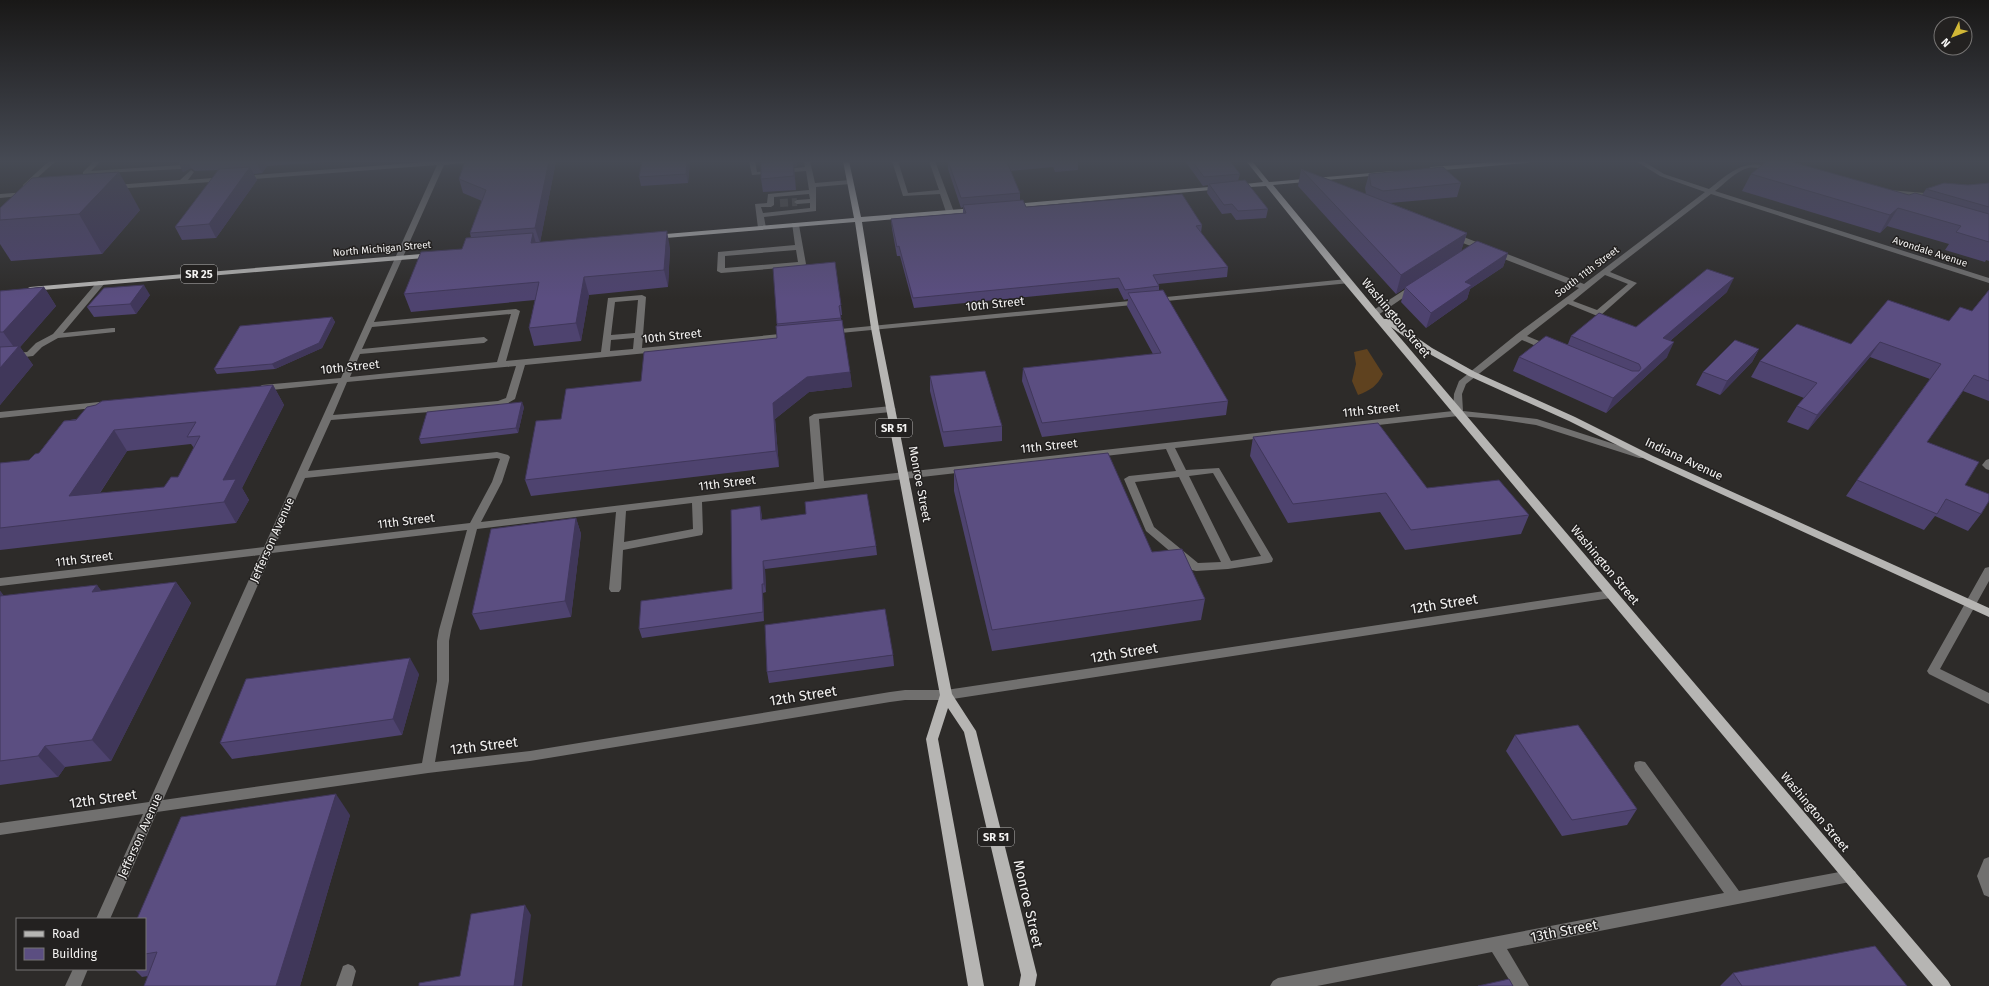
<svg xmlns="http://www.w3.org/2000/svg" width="1989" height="986" font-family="'Fira Sans',sans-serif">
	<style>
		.green { fill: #5f421f }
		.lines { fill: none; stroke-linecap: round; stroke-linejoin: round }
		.minor-tunnel { stroke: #4b4947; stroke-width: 8; stroke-dasharray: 8 4; stroke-linecap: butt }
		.minor { fill: #71706f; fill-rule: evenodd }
		.major { fill: #b6b5b3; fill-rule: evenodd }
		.wall { fill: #4e436f; fill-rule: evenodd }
		.shaded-wall { fill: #40375a }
		.building { fill: #5b4e81; stroke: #40375a; fill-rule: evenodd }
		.labels { text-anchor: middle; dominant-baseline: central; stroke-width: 3; stroke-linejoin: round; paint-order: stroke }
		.far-street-label { font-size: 10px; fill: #f4f3f2; stroke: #232120 }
		.shield { fill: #232120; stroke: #b5b4b3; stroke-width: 1 }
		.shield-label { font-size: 11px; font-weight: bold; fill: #f4f3f2 }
		.street-label { font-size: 12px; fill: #f4f3f2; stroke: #232120 }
		.near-street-label { font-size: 14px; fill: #f4f3f2; stroke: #232120 }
	</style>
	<rect width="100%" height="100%" fill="#2d2b29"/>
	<path class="green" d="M1367,349l16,25c-6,12 -12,16 -25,21l-6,-14 4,-17 -2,-12z"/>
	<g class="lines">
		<polyline class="minor-tunnel" points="780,203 797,202"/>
		<g class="minor">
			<polygon points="49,161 56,161 27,187 23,187 23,185"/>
			<polygon points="94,161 101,161 91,171 181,165 184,167 181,169 83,174 83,172"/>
			<path d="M439,161h28l-3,2 -20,2 -70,157 142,-13 4,2 -14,50 95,-9 7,-54 34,-3 4,2 -4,51 148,-15 4,3 -4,3 -265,26 -10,34 -12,7 -172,14 -23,51 189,-19 11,3 2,2 -8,25 -21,40 333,-40 -5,-65 5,-3 77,-8 5,3 -5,3 -72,7 5,62 629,-70 1,-17 5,-13 58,-47 62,-46 -129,-50v-4h6l128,50 121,-92 -45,-16 -24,-15h7l21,13 45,15c23,-18 34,-30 65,-22l1,1c-6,4 -19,-2 -27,0 -12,3 -24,16 -33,23l274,87v5l-278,-89 -101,78 27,11 -36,32h-6l-27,-11 -41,32 24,10v4h-6l-23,-10 -56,44 -4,10 1,17 74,8 108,35 2,2 -2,2h-6l-103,-33 -40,-6 -38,-3 -283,32 11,22 33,-2 54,91 -1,3 -4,1 -40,6 -32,2 -4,-1 -46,-39 -22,-52 5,-3 47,-5 -10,-22 -464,53 1,30 -1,3 -79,15 -2,39 -2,3h-8l-2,-3 7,-77 -139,17 -26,101 -2,11v40l-14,81 95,-11 360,-59 15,-2h41l665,-100 4,1 2,3 -2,3 -4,1 -665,102h-41l-15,2 -360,59 -102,12 -271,39 -47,107h-14l47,-105 -143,21v-12l149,-21 111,-247 -260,31v-8l264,-31 74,-164 -76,8 -4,-3 4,-3 79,-7 96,-213 -195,15 -3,-2 3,-2zM1605,275l23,9 -31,26 -24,-9zM638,300l-3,33 -24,2 4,-33zM511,314l-14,48 -147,15 10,-23 124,-11 4,-3 -4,-3 -122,12 10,-22zM634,338l-1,11 -23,2 1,-11zM516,366l-10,32 -8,3 -165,14 14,-33zM497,458l3,1 -8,23 -22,41 -195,23 30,-68zM1213,473l48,83 -30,5 -42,-85zM1179,477l42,85 -23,1 -44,-36 -19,-45zM692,503l1,26 -69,13 2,-31zM467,530l-28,100 -2,11v40l-15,82 -259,37 109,-247z"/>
			<path d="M749,161h6l2,11 48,-5 -1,-6h6l5,22 35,-3 3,2 -3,2 -34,3v24l-52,6 2,11 -4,2 -4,-2 -3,-24 12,-1 1,-9 41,-4 -3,-19 -54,4zM809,194l1,5 -13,1 -3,2 3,2 13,-1v5l-47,5 -2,-6h10l3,-2v-8z"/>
			<polygon points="892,161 898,161 908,193 939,190 929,161 935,161 954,212 952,213 946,212 940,194 903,196"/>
			<polygon points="191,170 194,172 188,180 224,177 227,179 224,181 115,189 112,187 115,185 180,180"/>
			<polygon points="1889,190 1925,193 1928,195 1925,197 1887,193 1886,192"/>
			<polygon points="27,192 29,193 29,195 0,198 0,194"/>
			<path d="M792,223l7,2 7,39 -1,2 -84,7 -4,-2 1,-19 77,-7zM796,250l2,12 -73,6v-12z"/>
			<polygon points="1347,279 1350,279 1350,283 1156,302 1152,300 1156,298"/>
			<polygon points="98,281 104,281 105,283 63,333 112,328 115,328 115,332 58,338 42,347 33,356 0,360 0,354 27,352 36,343 53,334"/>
			<polygon points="1412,285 1415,285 1419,287 1378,315 1372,315 1372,311"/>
			<polygon points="1140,300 1144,302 1143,304 830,334 826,332 830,330"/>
			<polygon points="109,401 114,404 112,406 0,418 0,412"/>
			<polygon points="1989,459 1989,470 1986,469 1982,465 1986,460"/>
			<polygon points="1989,567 1989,581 1940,669 1989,693 1989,704 1929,674 1927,671 1985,568"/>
			<polygon points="1640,761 1645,762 1739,891 1850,870 1855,871 1857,876 1855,881 1507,949 1529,986 1513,986 1492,952 1317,986 1270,986 1273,981 1278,978 1724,893 1635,770 1634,766 1635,762"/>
			<polygon points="1989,857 1989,897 1984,895 1977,876 1984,859"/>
			<polygon points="348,964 353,966 356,971 352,986 336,986 343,966"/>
			<polygon points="73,969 88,969 81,986 65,986"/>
		</g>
		<g class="major">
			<polygon points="843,161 849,161 861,217 975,208 979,210 975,212 862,222 879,328 952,694 976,731 1037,975 1035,986 1019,986 1021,975 964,732 948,708 938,739 984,986 968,986 926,739 940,695 871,328 855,222 654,239 650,237 654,235 854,218"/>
			<polygon points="1246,161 1252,161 1269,182 1393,171 1394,172 1391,174 1273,185 1384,319 1390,319 1432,348 1475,372 1575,417 1653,456 1989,608 1989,617 1647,460 1569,421 1469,376 1426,352 1391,327 1948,981 1951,986 1933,986 1344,283 1266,186 1234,188 1233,187 1236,185 1263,182"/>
			<polygon points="1507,161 1530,161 1527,163 1431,171 1428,169 1431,167"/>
			<polygon points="1220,186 1223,188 1222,189 1013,208 1010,206 1013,204"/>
			<polygon points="433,253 436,253 436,257 30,291 26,289 30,287"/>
		</g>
	</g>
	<g class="wall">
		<polygon points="178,161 340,161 267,166 262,173 253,174 257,180 216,238 182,240 175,227 219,170 195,171 191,168 183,172"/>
		<polygon points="556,161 540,242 670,248 668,287 589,295 581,341 534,346 529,328 535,300 411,312 404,294 462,249 471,238 470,233 482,201 463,193 459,179"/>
		<polygon points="690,161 688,183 641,186 639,177"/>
		<polygon points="797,161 797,166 794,167 796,190 763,192 761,179"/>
		<polygon points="948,161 1078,161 1078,170 1055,172 1053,167 1010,171 1020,193 1020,200 1026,207 1202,225 1201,233 1228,267 1227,277 1158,284 1159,286 1159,290 1228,401 1226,415 1042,437 1022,381 1023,368 1153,354 1127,306 1128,299 1124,300 1118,288 914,308 900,256 897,256 892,229 891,219 963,213 963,207 961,208 948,169"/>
		<polygon points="1185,161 1230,161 1240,174 1238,181 1268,209 1266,218 1236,220 1231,213 1222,214 1207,193 1208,185 1203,186"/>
		<polygon points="1301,169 1366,194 1365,188 1369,174 1461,183 1457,197 1390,203 1467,233 1461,251 1508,253 1503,267 1470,289 1467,299 1426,328 1401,302 1405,288 1396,294 1298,186"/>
		<polygon points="1751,174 1909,195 1922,195 1926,189 1989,183 1989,261 1986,260 1985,262 1945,250 1949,244 1887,226 1880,233 1742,191"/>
		<polygon points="0,208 140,210 102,254 11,261 0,244"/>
		<polygon points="44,287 56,306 20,347 33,365 0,405 0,291"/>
		<polygon points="1989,290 1989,401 1963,391 1927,442 1965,485 1981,514 1968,531 1935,516 1924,530 1846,496 1857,480 1930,379 1870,357 1808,430 1787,422 1797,406 1804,398 1751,377 1760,361 1851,344 1949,321 1972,311"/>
		<polygon points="1727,292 1670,341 1667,357 1606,413 1513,371 1519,357 1568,344 1571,336 1636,327"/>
		<polygon points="150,295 136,314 94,317 87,307"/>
		<polygon points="841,305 842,315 841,315 841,320 850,372 852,387 809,392 775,419 779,467 531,496 525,480 561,419 641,381 777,338 777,324"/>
		<polygon points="332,317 335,322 322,348 275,369 217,374 214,369"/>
		<polygon points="1759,349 1752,362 1720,395 1696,385 1703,372"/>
		<polygon points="930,376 1002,426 1002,441 944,447 930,391"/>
		<path d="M273,385l11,20 -42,83 7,12 -13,23 -236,27v-87l29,-3 10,-7 25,-32zM191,444l3,4 -16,29 -14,10 -64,6 27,-42z"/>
		<polygon points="524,407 518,433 421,444 419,439"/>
		<polygon points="1253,437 1427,488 1529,515 1521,534 1405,550 1380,512 1288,523 1250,456"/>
		<polygon points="954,470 1152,552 1205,599 1201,620 992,651 954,491"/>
		<polygon points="760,506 762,519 876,546 877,555 765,569 766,592 763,593 764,621 642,638 639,629 732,589"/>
		<polygon points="576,518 581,534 571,617 480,630 472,614"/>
		<polygon points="176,582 191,603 111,761 65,767 58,777 0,785 0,591 4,596 97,585 101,591"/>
		<polygon points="893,655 894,666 769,683 767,672"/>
		<polygon points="419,674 402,735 232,759 220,743"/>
		<polygon points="1515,735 1637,809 1627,825 1562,836 1506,751"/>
		<polygon points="350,815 300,986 144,986 148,976 142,977 134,969 145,969 145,919"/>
		<polygon points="1733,973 1907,986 1720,986"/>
	</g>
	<g class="shaded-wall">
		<polygon points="178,161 187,161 191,168 183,172"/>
		<polygon points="256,161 264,161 267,166 262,173"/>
		<polygon points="549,161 556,161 540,243 535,228"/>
		<polygon points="687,161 690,161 688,183 686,174"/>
		<polygon points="797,161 797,166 794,167 796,190 793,162"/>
		<polygon points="250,167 257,180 216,238 209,224"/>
		<polygon points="119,172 140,210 102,254 79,214"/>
		<polygon points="1898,208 1887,226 1880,233 1890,215"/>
		<polygon points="667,231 670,248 668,287 664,270"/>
		<polygon points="533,233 538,250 531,243"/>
		<polygon points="1467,233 1461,251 1396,294 1401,275"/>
		<polygon points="1508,253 1503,267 1470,289 1467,299 1426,328 1431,313 1465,282"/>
		<polygon points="584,277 589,295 581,341 576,323"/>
		<polygon points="1734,278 1727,292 1656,353 1663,338"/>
		<polygon points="144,285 150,295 136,314 130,304"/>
		<polygon points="44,287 56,306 20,347 33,365 0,405 0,368 16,350 3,332"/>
		<polygon points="332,317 335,322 322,348 275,369 272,364"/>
		<polygon points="1674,342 1667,357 1606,413 1613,398"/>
		<polygon points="1880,342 1870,357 1808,430 1817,415"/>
		<polygon points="1759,349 1752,362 1720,395 1727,381"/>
		<polygon points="850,372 852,387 809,392 775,419 779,467 776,451 773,403 807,377"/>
		<polygon points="273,385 284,405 242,488 249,500 236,523 224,502 223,480"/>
		<polygon points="522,402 524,407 518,433 516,428"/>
		<polygon points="114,430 127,451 84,517 69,496"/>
		<polygon points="760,506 762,515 762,528 761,520"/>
		<polygon points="576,518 581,534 571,617 565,601"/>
		<polygon points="763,561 765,569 766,592 764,584"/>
		<polygon points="176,582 191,603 111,761 92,740"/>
		<polygon points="762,584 763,593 764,621 763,612"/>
		<polygon points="97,585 113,606 92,592"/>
		<polygon points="0,591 17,612 0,605"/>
		<polygon points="410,658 419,674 402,735 393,719"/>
		<polygon points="45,746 65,767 58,777 38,756"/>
		<polygon points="336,794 350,815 300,986 276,986"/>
		<polygon points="525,905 531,915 522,986 514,986"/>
	</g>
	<g class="building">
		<polygon points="465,161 549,161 535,228 470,233 486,190 459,179"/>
		<polygon points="642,161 687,161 686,174 639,177"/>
		<polygon points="761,161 785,161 761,162"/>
		<polygon points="785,161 793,161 794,176 761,179 761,163"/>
		<rect x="793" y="161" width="4" height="1"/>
		<polygon points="948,161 1026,161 1007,162 1020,193 961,198"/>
		<polygon points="1054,161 1078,161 1078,162 1056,163"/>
		<polygon points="1192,161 1230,161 1240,174 1204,177"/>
		<polygon points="1767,161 1789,161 1909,195 1915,193 1989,214 1989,242 1956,232 1961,226 1898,208 1890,215 1751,174"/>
		<polygon points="250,167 209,224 175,227 219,169"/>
		<polygon points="1443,167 1461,183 1383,191 1371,186 1369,174"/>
		<polygon points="1301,169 1467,233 1401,275"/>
		<polygon points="119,172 79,214 0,220 0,208 32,178"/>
		<polygon points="1245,180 1268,209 1238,211 1232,204 1224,205 1209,184"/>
		<polygon points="1944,183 1968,185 1989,183 1989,207 1926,189"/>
		<polygon points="1182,194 1202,225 1196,226 1228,267 1153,275 1159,286 1125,290 1119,278 913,298 899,246 897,247 891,219 966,213 963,205 1023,200 1026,207"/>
		<polygon points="667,231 664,270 584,277 576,323 529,328 539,282 404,294 421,252 462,249 466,238 533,233 531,243"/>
		<polygon points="1477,241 1508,253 1465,282 1472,285 1431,313 1405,287"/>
		<polygon points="835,262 841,305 839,306 841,318 777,324 773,268"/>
		<polygon points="1707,269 1734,278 1663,338 1674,342 1613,398 1519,357 1546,336 1632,371 1639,371 1641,368 1639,364 1571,336 1599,313 1636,327"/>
		<polygon points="144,285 130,304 87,307 104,288"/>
		<polygon points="44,287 3,332 0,332 0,291"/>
		<polygon points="1163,290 1228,401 1042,423 1023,368 1161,353 1128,293"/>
		<polygon points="1989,290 1989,381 1974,375 1927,442 1979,462 1965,485 1989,494 1989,501 1981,514 1946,499 1937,514 1857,480 1941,364 1880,342 1817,415 1797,406 1817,383 1760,361 1797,324 1851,344 1888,300 1949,321 1960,307 1972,311"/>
		<polygon points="332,317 319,343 272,364 214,369 240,326"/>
		<polygon points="842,320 850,372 807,377 773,403 776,451 525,480 536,421 561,419 566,389 641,381 644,352 777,338 776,326"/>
		<polygon points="1735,340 1759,349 1727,381 1703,372"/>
		<polygon points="19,346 0,368 0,347"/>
		<polygon points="985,371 1002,426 943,432 930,376"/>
		<path d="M273,385l-50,95 13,-1 -12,23 -224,26v-65l29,-3 6,-6 4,-1 25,-32 12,-1 11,-13 9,-2 6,-4zM196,422l-9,15 13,-1 -22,41h-7l-7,10 -95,9 45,-66z"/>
		<polygon points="522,402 516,428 419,439 427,412"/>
		<polygon points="1378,423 1427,488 1499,480 1529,515 1411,530 1386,493 1293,504 1253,437"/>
		<polygon points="1108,453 1152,552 1182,549 1205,599 992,630 954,470"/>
		<polygon points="867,494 876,546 763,561 764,584 762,584 763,612 639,629 641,601 732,589 731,510 760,506 761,520 806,514 805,502"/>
		<polygon points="576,518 565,601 472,614 491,529"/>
		<polygon points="176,582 92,740 45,746 38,756 0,761 0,596 97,585 92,592"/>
		<polygon points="885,609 893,655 767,672 765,625"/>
		<polygon points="410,658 393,719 220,743 246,679"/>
		<polygon points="1578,725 1637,809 1572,820 1515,735"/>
		<polygon points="336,794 276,986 144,986 157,952 145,954 145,919 137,919 181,817"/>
		<polygon points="525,905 514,986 419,986 419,983 460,976 471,914"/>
		<polygon points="1875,946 1907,986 1742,986 1733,973"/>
		<polygon points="1509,979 1513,986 1478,986"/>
	</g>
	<linearGradient id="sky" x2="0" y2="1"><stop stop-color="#191817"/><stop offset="0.54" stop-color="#464a54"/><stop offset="1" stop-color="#464a54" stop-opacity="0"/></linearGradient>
	<rect width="1989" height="299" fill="url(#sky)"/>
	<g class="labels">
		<g class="far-street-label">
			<text transform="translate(382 249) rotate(-5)">North Michigan Street</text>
			<text transform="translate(1930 252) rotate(18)">Avondale Avenue</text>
			<text transform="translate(1587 272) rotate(-37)">South 11th Street</text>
		</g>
		<g class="shield">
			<rect x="181" y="265" width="36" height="18" rx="3"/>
			<rect x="876" y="419" width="36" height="18" rx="3"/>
			<rect x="978" y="828" width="36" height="18" rx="3"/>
		</g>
		<g class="shield-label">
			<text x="199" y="274">SR 25</text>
			<text x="894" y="428">SR 51</text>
			<text x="996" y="837">SR 51</text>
		</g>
		<g class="street-label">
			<text transform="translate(995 304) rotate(-6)">10th Street</text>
			<text transform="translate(1396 318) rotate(50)">Washington Street</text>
			<text transform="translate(672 336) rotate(-6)">10th Street</text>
			<text transform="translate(350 367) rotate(-6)">10th Street</text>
			<text transform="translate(1371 410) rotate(-6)">11th Street</text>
			<text transform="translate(1049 446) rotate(-6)">11th Street</text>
			<text transform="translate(1684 459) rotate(25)">Indiana Avenue</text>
			<text transform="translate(727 483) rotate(-7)">11th Street</text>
			<text transform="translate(920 484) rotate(79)">Monroe Street</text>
			<text transform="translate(406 521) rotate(-7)">11th Street</text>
			<text transform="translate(272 540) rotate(-66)">Jefferson Avenue</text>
			<text transform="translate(84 559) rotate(-7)">11th Street</text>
			<text transform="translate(1605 565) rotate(50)">Washington Street</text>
			<text transform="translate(1815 812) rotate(50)">Washington Street</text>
			<text transform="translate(140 836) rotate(-66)">Jefferson Avenue</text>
		</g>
		<g class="near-street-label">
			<text transform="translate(1444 604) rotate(-9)">12th Street</text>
			<text transform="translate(1124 653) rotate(-9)">12th Street</text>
			<text transform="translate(803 696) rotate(-9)">12th Street</text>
			<text transform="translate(484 746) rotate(-7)">12th Street</text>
			<text transform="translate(103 799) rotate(-8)">12th Street</text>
			<text transform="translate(1028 904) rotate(77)">Monroe Street</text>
			<text transform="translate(1564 931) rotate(-11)">13th Street</text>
		</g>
	</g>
	<rect x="16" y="918" width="130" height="52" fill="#232120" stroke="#777574"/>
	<rect x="24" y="931" width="20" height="6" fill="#b6b5b3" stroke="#777574"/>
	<text x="52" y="938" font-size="12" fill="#f4f3f2">Road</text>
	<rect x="24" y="948" width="20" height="12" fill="#5b4e81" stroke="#777574"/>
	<text x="52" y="958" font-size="12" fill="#f4f3f2">Building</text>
	<g transform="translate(1953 36) rotate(227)"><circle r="19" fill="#232120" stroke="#777574"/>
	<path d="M0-3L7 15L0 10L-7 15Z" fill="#d1b736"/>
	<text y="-6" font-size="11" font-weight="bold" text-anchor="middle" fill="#f4f3f2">N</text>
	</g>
</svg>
